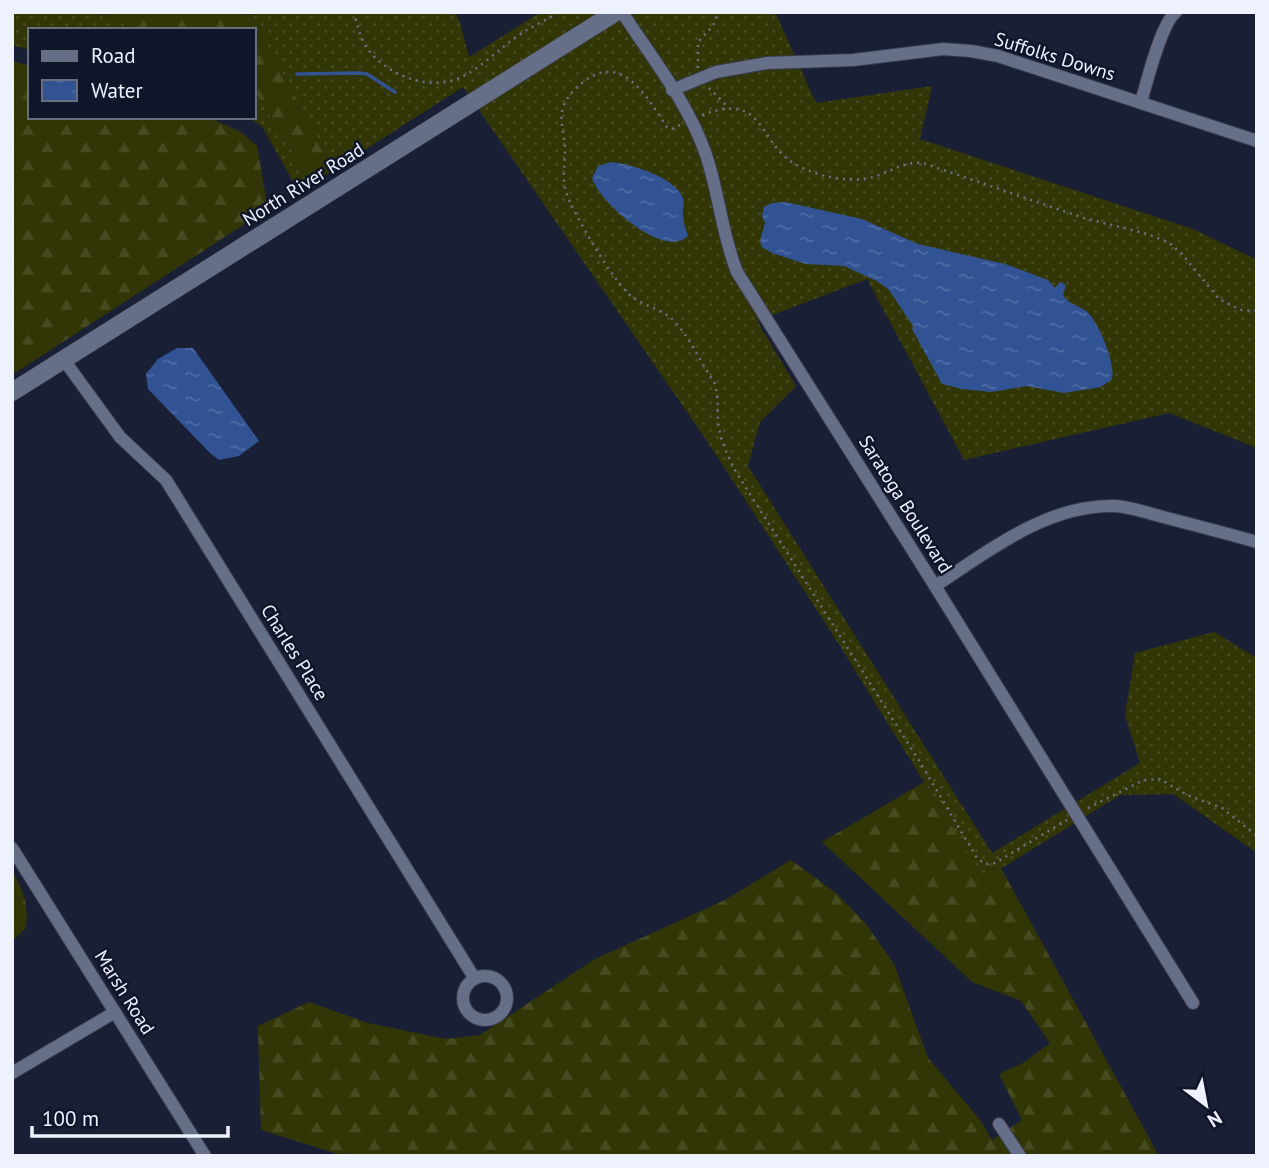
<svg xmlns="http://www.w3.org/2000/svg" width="1269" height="1168" font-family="'PT Sans',sans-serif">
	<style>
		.grass { fill: url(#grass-dots) }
		.forest { fill: url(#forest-firs) }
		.water { fill: url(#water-ripples) }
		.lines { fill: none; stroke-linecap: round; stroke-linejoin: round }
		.stream { stroke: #315394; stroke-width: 3.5 }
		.street-casing { stroke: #383b4d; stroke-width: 14 }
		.secondary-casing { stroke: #383b4d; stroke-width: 19 }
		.path { stroke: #6c7283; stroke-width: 2.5; stroke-dasharray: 2 5; stroke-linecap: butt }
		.street { stroke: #666f88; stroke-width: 12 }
		.secondary { stroke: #666f88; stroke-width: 18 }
		.labels { text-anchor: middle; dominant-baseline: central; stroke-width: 5; stroke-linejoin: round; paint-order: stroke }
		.street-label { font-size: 19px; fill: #eef2fe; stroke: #10162a }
	</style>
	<defs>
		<pattern id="grass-dots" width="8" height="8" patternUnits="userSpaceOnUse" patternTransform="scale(1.75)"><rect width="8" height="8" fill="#323606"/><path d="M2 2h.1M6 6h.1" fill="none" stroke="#464a1f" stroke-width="1.8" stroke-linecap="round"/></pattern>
		<pattern id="forest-firs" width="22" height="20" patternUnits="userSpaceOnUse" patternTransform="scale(1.75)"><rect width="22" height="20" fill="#323606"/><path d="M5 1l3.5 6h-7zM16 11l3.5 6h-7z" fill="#464a1f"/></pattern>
		<pattern id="water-ripples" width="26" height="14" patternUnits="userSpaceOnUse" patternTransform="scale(1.75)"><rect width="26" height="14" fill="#315394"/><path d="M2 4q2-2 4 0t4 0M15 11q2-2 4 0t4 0" fill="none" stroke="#4f6ca4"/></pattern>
	</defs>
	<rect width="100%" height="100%" fill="#191f34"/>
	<g class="grass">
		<polygon points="12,12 93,12 116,22 148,30 30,30 30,50 12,45"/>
		<polygon points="249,12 455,12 460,23 469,57 541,12 775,12 816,103 932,86 920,139 1193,229 1257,260 1257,448 1169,413 964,460 867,279 757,321 796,386 760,422 748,466 992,853 1140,763 1125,715 1135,653 1214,632 1257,658 1257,853 1173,794 1120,795 984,879 840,646 711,447 463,87 335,169"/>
		<polygon points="254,90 312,183 296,187 263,128 249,117 254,117"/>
	</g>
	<g class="forest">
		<polygon points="93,12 249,12 335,169 312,183 254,90 254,30 148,30 116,22"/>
		<polygon points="12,61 30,66 30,117 210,118 241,132 257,146 268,209 12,375"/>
		<polygon points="924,782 984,878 1001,868 1159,1156 344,1156 261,1130 258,1026 309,1002 368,1023 446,1039 480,1035 595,959 725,900 791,860 836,893 866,924 894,964 928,1058 980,1120 992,1140 1022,1120 999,1074 1023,1063 1050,1043 1021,1001 972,982 822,842"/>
		<path d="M12,869c11,24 17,32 14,59l-14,13z"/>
	</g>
	<g class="water">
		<path d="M611,162c20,2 64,15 72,36 2,6 -1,11 0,17 0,7 3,14 5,21 -24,24 -89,-34 -96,-58l6,-12z"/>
		<path d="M785,202l77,17 56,25 87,20 43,16 7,8 5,-6 6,3 -3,10c5,9 15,10 23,16 12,9 30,53 26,68l-11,8 -37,6 -37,-7 -36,6 -29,-3 -20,-5 -30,-55 1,-3 -24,-36 -12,-9 -33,-15 -38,-2 -34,-11 -10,-6 -2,-6 5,-18 -3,-7 2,-9 8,-4z"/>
		<polygon points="177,348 193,348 259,441 239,456 219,460 211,454 148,389 146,374 158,359"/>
	</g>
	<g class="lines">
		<polyline class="stream" points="297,74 358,73 367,74 395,92"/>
		<defs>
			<g id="street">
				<path d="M622,12c29,45 65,89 83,140 14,39 16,80 32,120l198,314 258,417"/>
				<polyline points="672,90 716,72 767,63 853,60 943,49 971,51 998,56 1257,141"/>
				<path d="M1141,102c6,-20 20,-79 35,-90"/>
				<polyline points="64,360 120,437 166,480 475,979"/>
				<path d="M935,586c54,-35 112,-82 180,-80 16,1 33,7 48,11 31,8 62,16 94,25"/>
				<polyline points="12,848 205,1156"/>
				<circle cx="485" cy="998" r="22"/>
				<polyline points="12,1073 115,1012"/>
				<polyline points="999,1124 1020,1156"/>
			</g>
			<polyline id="secondary" points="12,392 616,12"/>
		</defs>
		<use href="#street" class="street-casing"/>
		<use href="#secondary" class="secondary-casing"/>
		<g class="path">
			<path d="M354,12c3,12 6,26 13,36 18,26 62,44 92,30 21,-9 39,-28 57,-41 14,-10 29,-16 43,-25"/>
			<polyline points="698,68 698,42 713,26 718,12"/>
			<polyline points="709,88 729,108"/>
			<path d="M702,115c64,-24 54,26 93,49 20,12 56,20 78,13 18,-5 31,-16 50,-14l161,55 63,16 21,8 14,12 37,45 22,11 16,1"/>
			<path d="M680,125l-8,4 -5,-2c-20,-29 -44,-76 -84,-45 -10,8 -19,18 -21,30 -2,12 3,25 3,37 0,14 -3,29 1,43 7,21 48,91 65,104 14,11 33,13 45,27 15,17 25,40 38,59 5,14 3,24 4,38 1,19 10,36 18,52l182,287 59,99 8,6 10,-1 72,-43"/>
			<polyline points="1088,808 1144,780 1160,779 1187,795 1222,808 1257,836"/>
		</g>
		<use href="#street" class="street"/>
		<use href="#secondary" class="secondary"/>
	</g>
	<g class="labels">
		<g class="street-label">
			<text transform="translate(1055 56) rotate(17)">Suffolks Downs</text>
			<text transform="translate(303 184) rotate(-32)">North River Road</text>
			<text transform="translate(906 504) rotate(58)">Saratoga Boulevard</text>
			<text transform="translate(295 652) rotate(58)">Charles Place</text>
			<text transform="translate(125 992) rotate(58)">Marsh Road</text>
		</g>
	</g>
	<rect width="1269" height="1168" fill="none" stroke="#eef2fe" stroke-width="28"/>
	<rect x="28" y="28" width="228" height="91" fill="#10162a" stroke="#696e7f" stroke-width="2"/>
	<rect x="42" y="51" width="35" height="10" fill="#666f88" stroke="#696e7f" stroke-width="2"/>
	<text x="91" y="63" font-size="21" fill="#eef2fe">Road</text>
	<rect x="42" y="80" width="35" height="21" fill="url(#water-ripples)" stroke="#696e7f" stroke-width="2"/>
	<text x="91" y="98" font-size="21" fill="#eef2fe">Water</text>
	<g transform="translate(1206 1105) rotate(148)" stroke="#10162a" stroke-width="5" paint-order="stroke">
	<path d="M0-5L12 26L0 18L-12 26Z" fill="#eef2fe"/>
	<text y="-10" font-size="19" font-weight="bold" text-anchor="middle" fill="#eef2fe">N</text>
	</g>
	<path d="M32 1126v10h196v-10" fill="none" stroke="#eef2fe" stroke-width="3.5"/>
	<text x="42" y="1126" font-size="21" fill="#eef2fe" stroke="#10162a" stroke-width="5" paint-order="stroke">100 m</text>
</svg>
